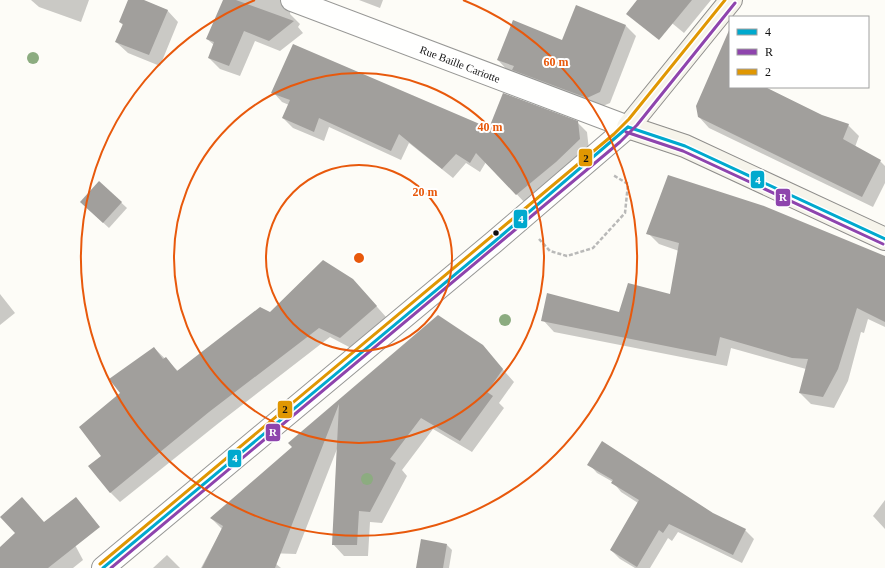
<svg xmlns="http://www.w3.org/2000/svg" width="885" height="568" font-family="Georgia,serif">
	<style>
		.shadow { fill: #0003 }
		.building { fill: #a19f9c }
		.lines { fill: none; stroke-linecap: round; stroke-linejoin: round }
		.street-casing { stroke: #979795; stroke-width: 24 }
		.secondary-casing { stroke: #8e8d8b; stroke-width: 24 }
		.path { stroke: #b9b9b8; stroke-width: 2.5; stroke-dasharray: 4 2; stroke-linecap: butt }
		.street { stroke: #fffffe; stroke-width: 22 }
		.secondary { stroke: #f6f4eb; stroke-width: 22 }
		.bus-1-casing { stroke: #fff; stroke-width: 6 }
		.bus-2-casing { stroke: #fff; stroke-width: 6 }
		.bus-3-casing { stroke: #fff; stroke-width: 6 }
		.bus-1 { stroke: #00a9ce; stroke-width: 3 }
		.bus-2 { stroke: #8e44ad; stroke-width: 3 }
		.bus-3 { stroke: #e09702; stroke-width: 3 }
		.tree { fill: #8cac80 }
		.ring { fill: none; stroke: #e8590c; stroke-width: 2 }
		.bus-dot { fill: #111; stroke: #fff; stroke-width: 1.5 }
		.labels { text-anchor: middle; dominant-baseline: central; stroke-width: 4; stroke-linejoin: round; paint-order: stroke }
		.street-label { font-size: 11px; fill: #111; stroke: #fff }
		.centre { fill: #e8590c; stroke: #fff; stroke-width: 2 }
		.ring-label { font-size: 12px; text-anchor: middle; font-weight: bold; fill: #e8590c; stroke: #fff; stroke-width: 4; stroke-linejoin: round; paint-order: stroke }
		.line-badge { stroke: #fff; stroke-width: 1.5 }
		.badge-label { font-size: 11px; text-anchor: middle; font-weight: bold; fill: #fff }
		.pale-badge-label { font-size: 11px; text-anchor: middle; font-weight: bold; fill: #111 }
	</style>
	<rect width="100%" height="100%" fill="#fdfcf7"/>
	<g class="shadow">
		<polygon points="31,0 89,0 81,22 39,7"/>
		<polygon points="129,0 142,0 167,10 178,22 160,66 128,53 116,42 123,25 120,22"/>
		<polygon points="224,0 297,0 291,6 290,14 300,24 298,27 303,33 280,51 255,41 240,76 220,69 209,58 214,45 207,39"/>
		<polygon points="359,0 383,0 380,8"/>
		<polygon points="644,0 711,0 684,33"/>
		<polygon points="626,26 636,36 610,103 598,108 508,71 498,60"/>
		<polygon points="730,45 730,87 765,87 822,116 848,125 859,136 855,147 880,161 885,166 885,183 873,207 709,128 699,117"/>
		<polygon points="273,92 489,129 577,122 587,132 589,150 526,204 486,162 480,172 466,163 453,178 409,143 401,160 329,127 324,141 293,128 283,118 289,105 282,102"/>
		<polygon points="99,182 127,208 109,228 87,208"/>
		<polygon points="648,233 885,259 885,327 868,319 864,333 861,332 848,381 834,408 811,404 800,393 806,369 731,348 727,366 554,332 543,320 620,313 671,295 679,251 659,244"/>
		<polygon points="363,291 386,317 351,348 330,337 220,422 120,502 110,492 102,456 122,394 154,348 178,371 270,313"/>
		<polygon points="0,294 15,313 0,325"/>
		<polygon points="438,317 482,346 514,382 499,403 504,408 472,452 433,429 402,470 407,476 382,523 370,522 368,556 344,556 333,544 337,449 296,554 243,552 276,564 281,568 201,568 222,529 211,518 294,447 290,443"/>
		<polygon points="589,464 713,514 745,530 754,539 742,563 678,532 672,541 668,538 650,568 635,568 620,559 611,550 638,503 621,492 613,482 597,473"/>
		<polygon points="885,500 885,529 873,516"/>
		<polygon points="45,523 65,526 83,560 73,568 0,568 0,549"/>
		<polygon points="447,545 452,550 449,568 417,568"/>
		<polygon points="167,555 180,568 153,568"/>
	</g>
	<g class="building">
		<polygon points="128,0 144,0 168,10 149,55 115,42 123,24 119,22"/>
		<polygon points="223,0 236,0 294,21 269,41 244,31 229,66 208,58 214,42 206,39"/>
		<polygon points="637,0 692,0 659,40 626,14"/>
		<polygon points="576,5 626,25 600,92 587,98 512,70 514,66 497,60 513,20 562,40"/>
		<polygon points="730,28 730,87 765,87 822,115 849,124 843,139 881,160 862,197 698,117 696,106"/>
		<polygon points="293,44 489,128 503,93 578,121 580,139 556,162 516,195 476,153 470,163 456,154 442,169 399,134 391,151 319,118 314,132 282,118 290,100 271,93"/>
		<polygon points="668,175 764,206 885,256 885,322 857,308 838,369 823,397 799,393 808,359 792,358 720,337 716,356 541,321 547,293 619,312 628,283 670,294 679,243 646,234"/>
		<polygon points="99,181 122,202 103,223 80,202"/>
		<polygon points="323,260 353,279 377,306 340,338 319,328 209,412 110,493 88,466 101,456 79,427 120,393 109,379 154,347 163,359 166,357 177,371 260,307 270,312"/>
		<polygon points="438,315 483,345 503,369 487,392 493,396 460,441 421,418 390,459 396,463 370,512 359,511 357,545 332,545 339,404 275,568 202,568 223,526 210,518 292,447 288,443"/>
		<polygon points="602,441 713,513 746,529 733,555 669,524 663,533 659,530 637,567 610,550 639,500 611,483 613,480 587,465"/>
		<polygon points="22,497 44,522 76,497 100,527 48,568 0,568 0,547 15,533 0,517"/>
		<polygon points="421,539 447,544 443,568 416,568"/>
	</g>
	<g class="lines">
		<defs>
			<polyline id="street" points="103,568 494,242 628,127 292,0"/>
			<polyline id="secondary" points="731,0 628,127 685,146 885,239"/>
		</defs>
		<use href="#street" class="street-casing"/>
		<use href="#secondary" class="secondary-casing"/>
		<polyline class="path" points="539,239 550,251 567,256 593,248 625,213 628,184 613,175"/>
		<use href="#street" class="street"/>
		<use href="#secondary" class="secondary"/>
		<defs>
			<g id="bus-1">
				<polyline points="628,127 685,146 885,239"/>
				<polyline points="103,568 494,242 628,127"/>
			</g>
			<g id="bus-2">
				<polyline points="626,132 683,151 883,244"/>
				<polyline points="111,568 620,142 637,125 735,3"/>
			</g>
			<polyline id="bus-3" points="100,564 614,134 629,119 725,0"/>
		</defs>
		<use href="#bus-1" class="bus-1-casing"/>
		<use href="#bus-2" class="bus-2-casing"/>
		<use href="#bus-3" class="bus-3-casing"/>
		<use href="#bus-1" class="bus-1"/>
		<use href="#bus-2" class="bus-2"/>
		<use href="#bus-3" class="bus-3"/>
	</g>
	<g class="tree">
		<circle cx="33" cy="58" r="6"/>
		<circle cx="505" cy="320" r="6"/>
		<circle cx="367" cy="479" r="6"/>
	</g>
	<g class="ring">
		<circle cx="359" cy="258" r="93"/>
		<circle cx="359" cy="258" r="185"/>
		<path d="M463 0A278 278 0 1 1 255 0"/>
	</g>
	<circle class="bus-dot" cx="496" cy="233" r="3.5"/>
	<g class="labels">
		<g class="street-label">
			<text transform="translate(460 64) rotate(21)">Rue Baille Cariotte</text>
		</g>
	</g>
	<circle cx="359" cy="258" r="6" class="centre"/>
	<g class="ring-label">
		<text x="556" y="66">60 m</text>
		<text x="490" y="131">40 m</text>
		<text x="425" y="196">20 m</text>
	</g>
	<g class="line-badge">
		<rect x="578" y="148" width="15" height="19" rx="4" fill="#e09702"/>
		<rect x="750" y="170" width="15" height="19" rx="4" fill="#00a9ce"/>
		<rect x="775" y="188" width="16" height="19" rx="4" fill="#8e44ad"/>
		<rect x="513" y="209" width="15" height="20" rx="4" fill="#00a9ce"/>
		<rect x="277" y="400" width="16" height="19" rx="4" fill="#e09702"/>
		<rect x="265" y="423" width="16" height="19" rx="4" fill="#8e44ad"/>
		<rect x="227" y="449" width="15" height="19" rx="4" fill="#00a9ce"/>
	</g>
	<g class="badge-label">
		<text x="758" y="184">4</text>
		<text x="783" y="201">R</text>
		<text x="521" y="223">4</text>
		<text x="273" y="436">R</text>
		<text x="235" y="462">4</text>
	</g>
	<g class="pale-badge-label">
		<text x="586" y="162">2</text>
		<text x="285" y="413">2</text>
	</g>
	<rect x="729" y="16" width="140" height="72" fill="#ffffff" stroke="#a0a0a0"/>
	<rect x="737" y="29" width="20" height="6" fill="#00a9ce" stroke="#a0a0a0"/>
	<text x="765" y="36" font-size="12" fill="#111111">4</text>
	<rect x="737" y="49" width="20" height="6" fill="#8e44ad" stroke="#a0a0a0"/>
	<text x="765" y="56" font-size="12" fill="#111111">R</text>
	<rect x="737" y="69" width="20" height="6" fill="#e09702" stroke="#a0a0a0"/>
	<text x="765" y="76" font-size="12" fill="#111111">2</text>
</svg>
